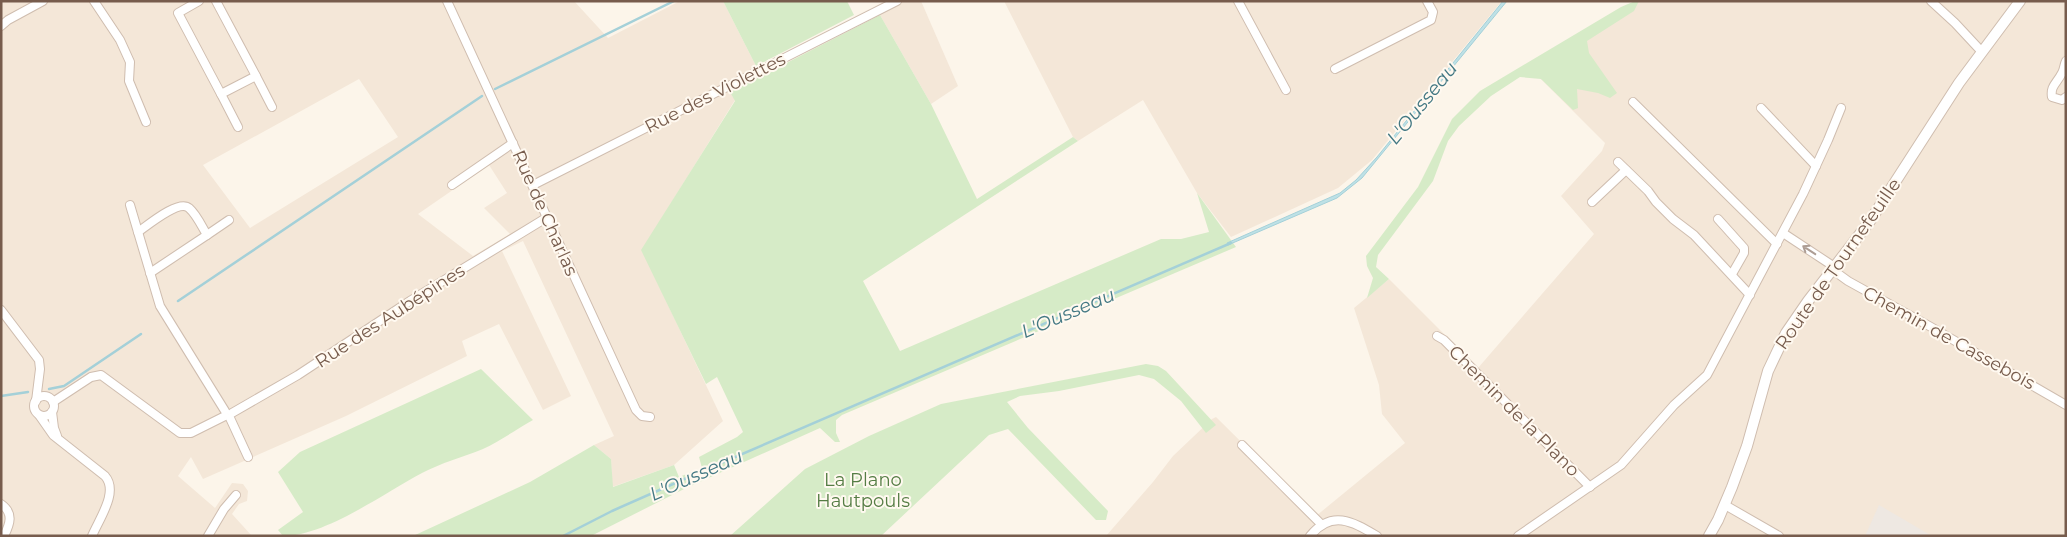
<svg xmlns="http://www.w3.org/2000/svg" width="2067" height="537" font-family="Montserrat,sans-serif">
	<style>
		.residential { fill: #f4e7d8; fill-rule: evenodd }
		.industrial { fill: #eee8e2 }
		.green { fill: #d6ebc7 }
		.water { fill: #bee1e6; stroke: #a4d0d8 }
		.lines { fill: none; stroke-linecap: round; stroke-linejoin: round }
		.stream { stroke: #a4d0d8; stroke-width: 2.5 }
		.minor-casing { stroke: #cfbdaf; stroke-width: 10 }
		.tertiary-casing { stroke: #cfbdaf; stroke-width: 12 }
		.minor { stroke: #fff; stroke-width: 8 }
		.tertiary { stroke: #fff; stroke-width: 10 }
		.oneway { stroke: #ad9d94 }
		.labels { text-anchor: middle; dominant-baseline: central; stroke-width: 4; stroke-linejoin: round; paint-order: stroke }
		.street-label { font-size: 18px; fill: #775c4d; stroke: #fff9f0 }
		.park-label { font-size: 18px; fill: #557d44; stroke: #fff9f0 }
		.water-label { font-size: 19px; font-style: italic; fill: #437883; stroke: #fff9f0 }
	</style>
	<rect width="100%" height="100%" fill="#fcf5ea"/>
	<g class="residential">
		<path d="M1,1h573l34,37 72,-37h43l33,65 -26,26 5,8 -93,150 81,171 -49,44 -62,22 -1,-28 -17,-14 20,-9 -91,-195 -21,10 69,145 -28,14 -44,-86 -37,17 5,15 -121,60 -143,63 -12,-22 -13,19 37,32 17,-25 11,1 5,7 -1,10 -8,3 -7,10 20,22h-251zM359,79l39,58 -148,91 -47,-63zM489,165l18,28 -23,15 26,26 -37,22 -55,-42z"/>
		<polygon points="885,1 921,1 958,86 931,104 880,15"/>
		<polygon points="1004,1 1502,1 1372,160 1338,188 1231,237 1197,193 1143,100 1078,141 1073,137"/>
		<polygon points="1637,1 2066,1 2066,536 1106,536 1153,482 1173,456 1212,419 1216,417 1316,516 1405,443 1382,414 1379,385 1354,308 1389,279 1478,368 1594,234 1561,196 1602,151 1605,143 1529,67"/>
	</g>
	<polygon class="industrial" points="1879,505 1932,536 1865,536"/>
	<g class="green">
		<polygon points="723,1 847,1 854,15 756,66"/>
		<polygon points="1635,1 1639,1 1634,11 1587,41 1589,53 1617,93 1610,98 1598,93 1577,89 1578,108 1573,110 1541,79 1520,77 1491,96 1459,126 1448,141 1433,181 1378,255 1376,267 1389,279 1367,298 1373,278 1367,266 1366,256 1418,187 1452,119 1480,91 1621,7"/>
		<polygon points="880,15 931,104 977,199 1073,137 1078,141 863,281 900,351 1161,239 1181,239 1209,232 1197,193 1236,247 842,415 836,420 836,433 840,442 835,442 820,428 684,489 591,536 413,536 530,482 594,445 611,459 613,487 674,465 679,477 702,468 699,457 737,437 743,432 717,377 706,384 641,250 735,101 730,92"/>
		<polygon points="1146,364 1158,366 1166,371 1216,425 1206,433 1181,401 1154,379 1139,375 1059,391 1020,396 1007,402 1028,428 1108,511 1106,520 1096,520 1008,429 989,435 881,536 730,536 805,469 869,436 941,404"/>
		<path d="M481,369l52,51c-16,9 -33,21 -50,29 -20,8 -42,14 -61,24 -38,20 -96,63 -139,63l-5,-6 25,-18 -25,-40 22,-20z"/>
	</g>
	<polygon class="water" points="1503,1 1507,1 1362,178 1337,198 1228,245 1227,243 1340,193 1356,180 1377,157"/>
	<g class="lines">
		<g class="stream">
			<polyline points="495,89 674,1"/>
			<polyline points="178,301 482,96"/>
			<polyline points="49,389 64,386 141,334"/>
			<polyline points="1,396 28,392"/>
			<polyline points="563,536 612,511 698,473 1231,243"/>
		</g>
		<defs>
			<g id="minor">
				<polyline points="94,1 120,40 130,62 129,81 146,122"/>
				<polyline points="199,1 178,13 221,94 256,76 216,1"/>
				<polyline points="447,1 636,410 642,416 650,417"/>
				<polyline points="1238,1 1286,90"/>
				<polyline points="1931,1 1955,23 1982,52"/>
				<polyline points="1,26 8,20 43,1"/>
				<path d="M2066,61c-2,4 -2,9 -4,12 -5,10 -12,13 -10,24l10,3 4,-3"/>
				<polyline points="1335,69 1431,20 1433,12 1427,1"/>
				<polyline points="256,76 272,107"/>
				<polyline points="221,94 238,127"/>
				<polyline points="1633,102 1777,244"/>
				<polyline points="1761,108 1816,166"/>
				<polyline points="1618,162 1648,191 1656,202 1673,219 1694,235 1750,295"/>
				<polyline points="452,185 513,143"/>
				<polyline points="533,185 897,1"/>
				<polyline points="1592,202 1626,170"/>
				<polyline points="130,205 160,306 225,411"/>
				<polyline points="1718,219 1744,248 1744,253 1732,274"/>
				<path d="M138,232c10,-7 41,-33 51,-24 8,7 13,19 18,27l-57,38"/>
				<polyline points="1783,233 1830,264 1837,273 1848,281 1931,327 2066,405"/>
				<polyline points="207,235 229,220"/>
				<polyline points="1,310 39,360 40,369 36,401"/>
				<polyline points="1437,336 1444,340 1590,487"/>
				<circle cx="44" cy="406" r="10"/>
				<polyline points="53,402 91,377 101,375 180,433 191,433 225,416"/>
				<polyline points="52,412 54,428 57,436"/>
				<polyline points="232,413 298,375 410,301 546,218"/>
				<path d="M39,415l14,20 52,41c14,16 -6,43 -13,60"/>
				<polyline points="230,418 248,457"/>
				<polyline points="1242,445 1322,525"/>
				<path d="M1,504c13,9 9,20 3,32"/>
				<polyline points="1725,505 1779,536"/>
				<polyline points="208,536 224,509 236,495"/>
				<path d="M1310,536c22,-27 43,-14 67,0"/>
				<polyline points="1518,536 1621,465 1674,405 1707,375 1803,194 1828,140 1841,108"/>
			</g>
			<polyline id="tertiary" points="1709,536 1718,520 1732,487 1747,446 1768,371 1786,333 1808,301 1870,221 1959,83 2020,1"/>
		</defs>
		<use href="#minor" class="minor-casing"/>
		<use href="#tertiary" class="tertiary-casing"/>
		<use href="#minor" class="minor"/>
		<use href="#tertiary" class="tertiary"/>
	</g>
	<defs><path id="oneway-shaft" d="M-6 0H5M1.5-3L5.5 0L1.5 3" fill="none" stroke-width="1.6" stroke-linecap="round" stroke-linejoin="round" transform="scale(1.25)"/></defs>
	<use class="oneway" href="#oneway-shaft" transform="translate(1809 250) rotate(-147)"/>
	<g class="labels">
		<g class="street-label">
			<text transform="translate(715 93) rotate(-27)">Rue des Violettes</text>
			<text transform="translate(545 213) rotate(66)">Rue de Charlas</text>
			<text transform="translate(1838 264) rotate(-55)">Route de Tournefeuille</text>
			<text transform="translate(390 316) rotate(-33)">Rue des Aubépines</text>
			<text transform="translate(1949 338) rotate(29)">Chemin de Cassebois</text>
			<text transform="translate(1514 411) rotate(45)">Chemin de la Plano</text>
		</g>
		<g class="park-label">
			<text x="863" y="480">La Plano<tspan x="863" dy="21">Hautpouls</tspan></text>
		</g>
		<g class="water-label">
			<text transform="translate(1422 103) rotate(-51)">L'Ousseau</text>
			<text transform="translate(1068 313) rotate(-23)">L'Ousseau</text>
			<text transform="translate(696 475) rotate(-24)">L'Ousseau</text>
		</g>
	</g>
	<rect width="2067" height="537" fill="none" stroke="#775c4d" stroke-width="5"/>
</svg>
